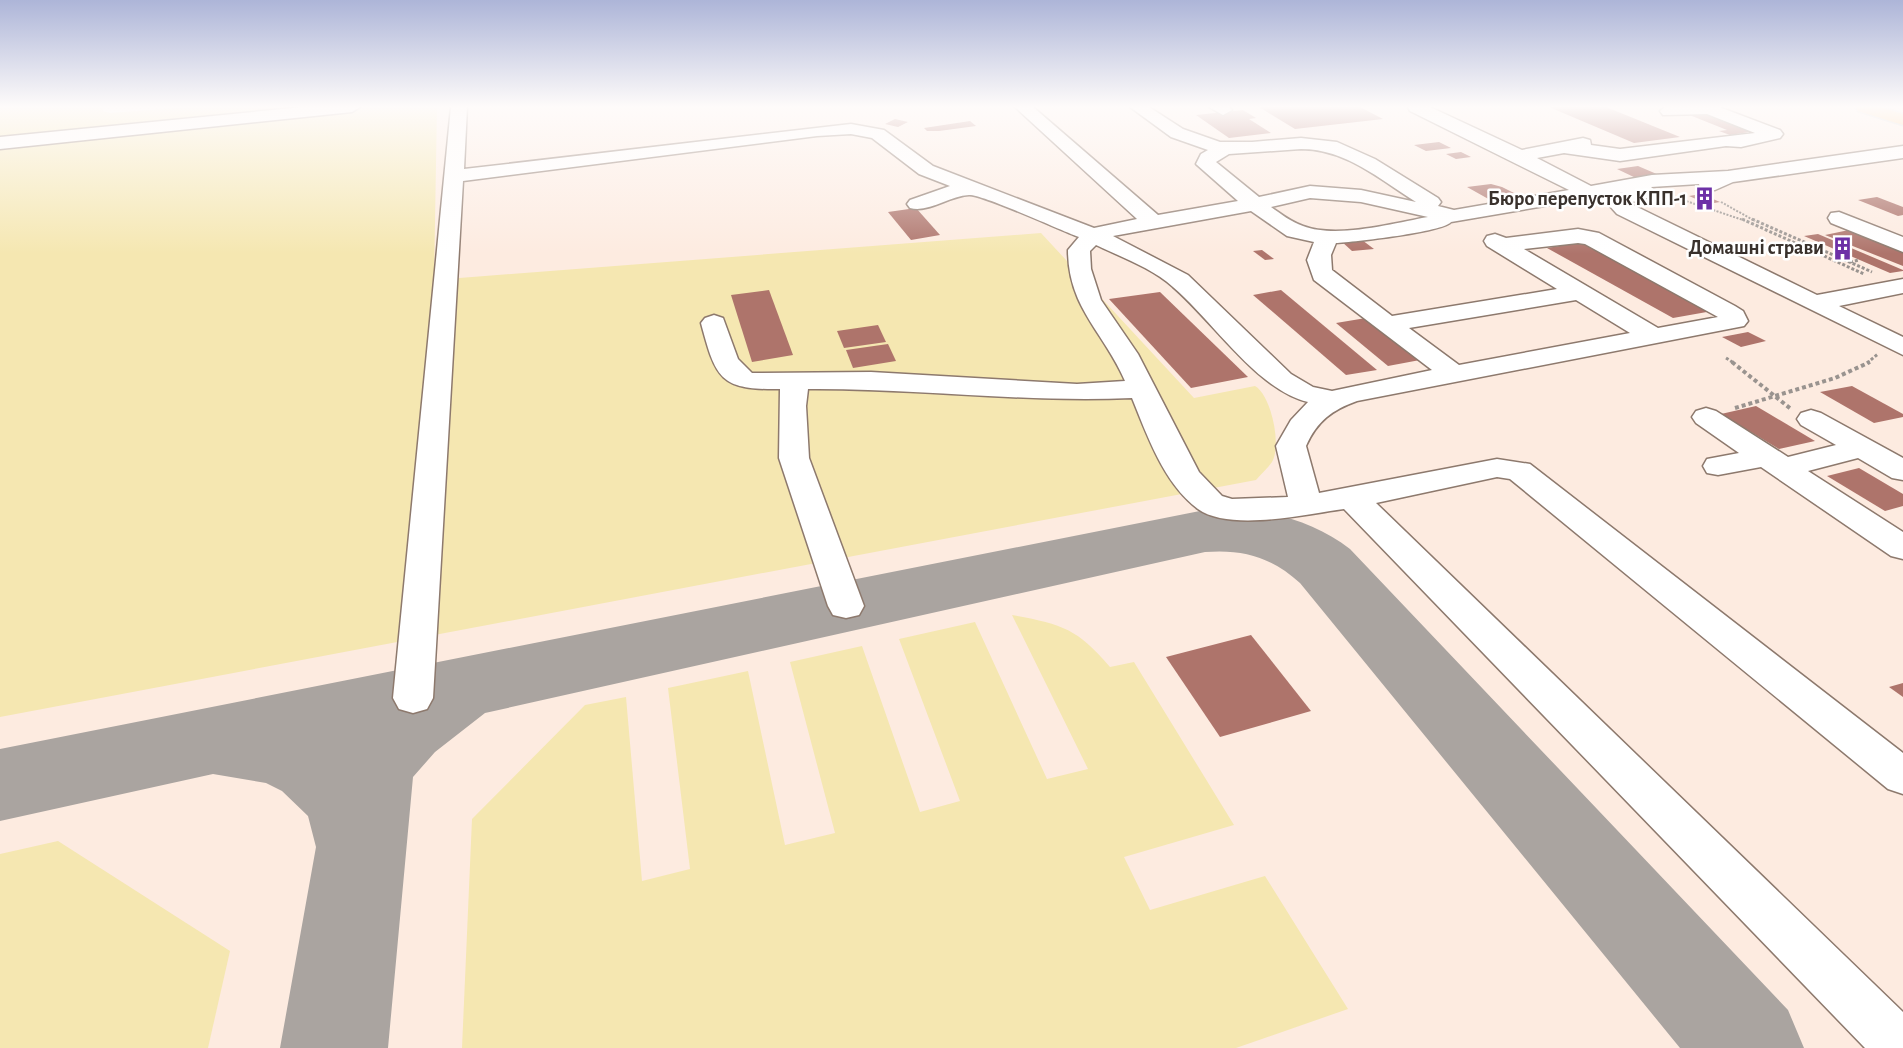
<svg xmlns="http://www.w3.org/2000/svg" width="1903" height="1048" font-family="'Alegreya Sans',sans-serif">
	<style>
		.built { fill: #fdebe0 }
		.green { fill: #f5e7b1 }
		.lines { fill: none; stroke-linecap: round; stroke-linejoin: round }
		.taxiway { fill: #aaa4a0; fill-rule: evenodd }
		.building { fill: #ae746b }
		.minor-casing { stroke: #8d796d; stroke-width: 3 }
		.highway-casing { stroke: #d3d2d1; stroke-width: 3 }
		.path-far2 { stroke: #99938f; stroke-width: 2; stroke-dasharray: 2 1.5; stroke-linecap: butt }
		.path-far1 { stroke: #99938f; stroke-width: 3; stroke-dasharray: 3 2; stroke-linecap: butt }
		.path { stroke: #99938f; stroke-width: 4; stroke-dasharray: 4 3; stroke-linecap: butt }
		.minor { fill: #fff; fill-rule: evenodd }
		.highway { fill: #fec880; fill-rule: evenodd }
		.labels { text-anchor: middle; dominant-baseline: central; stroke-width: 5; stroke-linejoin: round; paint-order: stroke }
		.far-poi-label { font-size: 20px; font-weight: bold; fill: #39312c; stroke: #fff; text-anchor: end }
	</style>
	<rect width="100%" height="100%" fill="#fcf7f4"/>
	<polygon class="built" points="0,107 104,107 103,111 110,113 190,107 1903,107 1903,1048 0,1048"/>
	<g class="green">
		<path d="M0,107h104l-1,4 7,2 80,-6h247l-3,173 607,-47 153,165 61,-12c16,9 27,59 17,76 -4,6 -11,12 -16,18l-1256,237z"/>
		<path d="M1012,615c49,9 65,13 98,52l24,-5 100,163 -110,32 26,53 115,-34 83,133 -112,39h-774l10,-229 113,-114 41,-8 16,184 48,-12 -22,-181 80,-17 37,174 50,-12 -45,-171 72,-16 58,166 40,-11 -61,-162 76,-17 72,157 41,-10z"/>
		<polygon points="58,841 230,951 208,1048 0,1048 0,854"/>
	</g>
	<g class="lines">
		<path class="taxiway" d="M1220,507c46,2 94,14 130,42l438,461 16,38h-124l-380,-465c-29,-26 -57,-34 -95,-31l-720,161 -50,39 -22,25 -25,271h-108l36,-201 -8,-31 -26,-25 -16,-8 -53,-9 -213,47v-72z"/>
	</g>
	<g class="building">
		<polygon points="1259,107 1360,107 1383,119 1295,129"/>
		<polygon points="1549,107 1606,107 1680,137 1634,143"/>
		<polygon points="1243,110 1256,118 1249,119 1271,133 1229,138 1196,115"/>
		<polygon points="1710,111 1762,130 1730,135 1719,131 1727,130 1687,114"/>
		<polygon points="895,119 908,122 898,127 885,124"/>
		<polygon points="970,121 976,126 939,131 927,131 924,128"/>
		<polygon points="1439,142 1451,148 1426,151 1414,145"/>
		<polygon points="1461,152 1471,157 1456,159 1446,154"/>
		<polygon points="1638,166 1659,175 1638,179 1617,169"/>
		<polygon points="1491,184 1502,187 1514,193 1509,194 1515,197 1492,201 1467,187"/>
		<polygon points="1701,194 1720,202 1708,204 1689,196"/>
		<polygon points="1877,197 1903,207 1903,215 1898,216 1858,200"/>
		<polygon points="916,208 940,235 911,240 888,212"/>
		<polygon points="1849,230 1903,253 1903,266 1825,235"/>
		<polygon points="1818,234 1903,270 1903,271 1890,273 1804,236"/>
		<polygon points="1362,240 1374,249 1352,251 1341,241"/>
		<polygon points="1589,241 1718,310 1673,318 1547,248"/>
		<polygon points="1262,250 1274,259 1265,260 1253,251"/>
		<polygon points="769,290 793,355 752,362 731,295"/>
		<polygon points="1281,290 1377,370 1346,375 1253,295"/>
		<polygon points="1160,292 1248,377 1191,388 1109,299"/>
		<polygon points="1366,318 1420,360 1388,366 1336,323"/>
		<polygon points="878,325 886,342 844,348 837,331"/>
		<polygon points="1748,332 1766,341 1741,347 1722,337"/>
		<polygon points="888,344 896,361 853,368 846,350"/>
		<polygon points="1852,386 1903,414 1903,417 1874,423 1820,392"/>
		<polygon points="1756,406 1815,441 1779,449 1721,414"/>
		<polygon points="1859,468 1903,494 1903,506 1885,511 1827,476"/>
		<polygon points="1251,635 1311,711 1220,737 1166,657"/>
		<polygon points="1903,683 1903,697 1889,687"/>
	</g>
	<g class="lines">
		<defs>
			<g id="minor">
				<polygon points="303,107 360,107 352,112 0,149 0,137"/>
				<path d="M451,107h16l-3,62 387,-45 33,6 49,36 161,62 43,-9 -122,-112h18l125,108 80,-14 -42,-37 5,-10 7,-4 -37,-13 -41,-30h19l34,22 37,13h32l49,-4 36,4 38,17 63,39 3,4 -3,4 16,4 115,-20 -159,-79 -2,-4h22l92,43 61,-12 7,2 1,5 29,4 135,-16 -48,-19 -44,1 -3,-4 5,-4h54l61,23 3,4 -3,4 -39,9 -15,-1 -106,15 -56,-8 -27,5 54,28 61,-11 76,-4 175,-25v12l-170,24 -18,8h-14l-2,-6 -48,3 6,5 -3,4 -25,7 188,92 86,-16v14l-64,13 64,31v18l-286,-141 -10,-11 7,-8 10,-3 -32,8 -6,-1 -135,23c-7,10 -98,20 -115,21l-5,12 1,15 60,46 165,-27 -70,-43 -3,-5 3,-5 8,-2 11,4 72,-9 21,4 136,73 8,5 5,10 -4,5 -387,75c-25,9 -40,20 -51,45l13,47 178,-34 33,5 373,289v41l-15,-5 -378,-310 -13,-2 -121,26 527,509v36h-38l-521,-539c-37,5 -114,23 -146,0 -34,-25 -51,-74 -66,-111 -108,5 -216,-10 -324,-9l-2,17 3,52 55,148 -5,9 -13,3 -13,-3 -5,-9 -49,-148 1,-69c-60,1 -64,-10 -79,-66l4,-5 9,-3 9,3 15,41 14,14 119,-1 206,12 48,-3c-21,-49 -57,-73 -57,-131l11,-13c-19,-7 -97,-43 -110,-42 -20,1 -40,18 -59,13l-3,-4 3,-4 40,-14 -31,-12 -47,-36 -21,-4 -34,2 -354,45 -30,517 -6,11 -14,4 -14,-4 -6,-11zM1301,149c45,0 78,30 115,53l-55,-12 -51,-4 -51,11 -43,-35 13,-8zM1310,198l51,4 67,15c-34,6 -91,22 -125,9 -12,-4 -22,-12 -32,-19zM1251,211l36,25 27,6 -7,18 7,20 118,90 -100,21 -19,-4 -22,-13 -103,-99 -75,-39zM1578,243l7,1 133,73 -60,11 -134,-79zM1096,245c25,12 56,23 77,42 40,34 84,103 135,115l-17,18 -15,26 12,51 -56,2 -10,-3 -23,-24 -61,-118 -37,-54 -10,-31 -1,-18zM1576,300l54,33 -171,32 -50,-37z"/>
				<polygon points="1209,107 1229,107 1232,110 1223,115"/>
				<polygon points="1839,212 1903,237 1903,252 1831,223 1828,218 1831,213"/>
				<polygon points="1706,408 1716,411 1788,457 1836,445 1801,425 1797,419 1801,413 1811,410 1821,413 1903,458 1903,480 1892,478 1858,458 1808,471 1903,532 1903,559 1891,556 1761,467 1718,475 1707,473 1703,466 1707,459 1739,453 1696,423 1692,417 1696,411"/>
			</g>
			<polygon id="highway" points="1856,107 1881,107 1903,114 1903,125 1858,111"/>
		</defs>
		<use href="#minor" class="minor-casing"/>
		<use href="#highway" class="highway-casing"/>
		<g class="path-far2">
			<polyline points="1680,199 1746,221"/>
			<polyline points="1721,202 1755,221"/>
		</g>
		<g class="path-far1">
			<polyline points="1742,219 1864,274"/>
			<polyline points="1752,219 1872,272"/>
			<polyline points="1850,262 1859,260"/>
			<polyline points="1726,358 1734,363"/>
			<polyline points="1867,363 1878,354"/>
		</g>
		<g class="path">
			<polyline points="1732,362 1791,409"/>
			<polyline points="1735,408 1835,378 1870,362"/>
		</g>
		<use href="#minor" class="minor"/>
		<use href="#highway" class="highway"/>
	</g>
	<linearGradient id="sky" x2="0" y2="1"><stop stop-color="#adb5d8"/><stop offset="0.42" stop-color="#fefbfa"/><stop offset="1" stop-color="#fefbfa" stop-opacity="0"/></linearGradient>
	<rect width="1903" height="254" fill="url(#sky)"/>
	<defs>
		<symbol id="building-bare" viewBox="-9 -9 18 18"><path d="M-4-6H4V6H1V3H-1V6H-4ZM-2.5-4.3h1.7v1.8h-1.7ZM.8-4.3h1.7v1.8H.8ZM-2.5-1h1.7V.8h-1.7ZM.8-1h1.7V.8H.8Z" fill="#6d30a6" stroke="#fff" stroke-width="2.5" paint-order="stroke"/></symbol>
	</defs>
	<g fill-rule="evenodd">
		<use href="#building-bare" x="1688" y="182" width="33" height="33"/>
		<use href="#building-bare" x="1826" y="232" width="33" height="33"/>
	</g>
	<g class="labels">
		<g class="far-poi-label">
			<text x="1687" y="199">Бюро перепусток КПП-1</text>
			<text x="1824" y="248">Домашні страви</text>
		</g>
	</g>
</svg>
